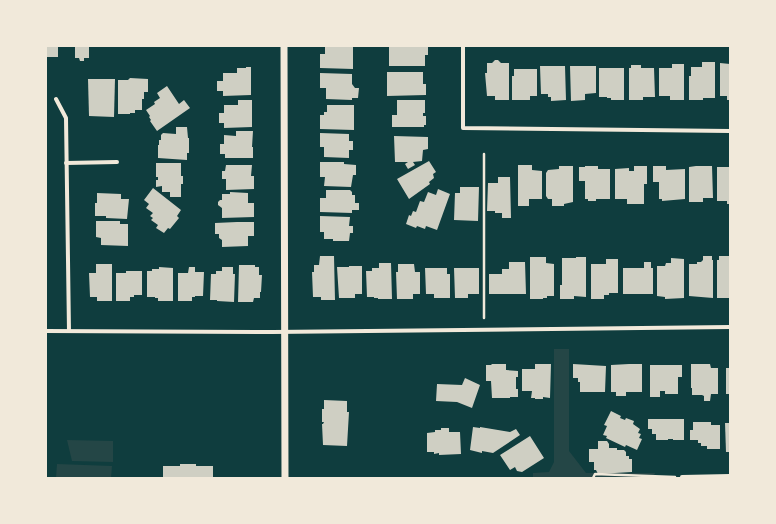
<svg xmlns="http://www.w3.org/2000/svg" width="776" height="524" font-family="Commissioner,sans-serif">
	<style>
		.green { fill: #244646 }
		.building { fill: #cfcfc3 }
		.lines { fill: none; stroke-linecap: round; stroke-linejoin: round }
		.path { stroke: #f1e9da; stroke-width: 2.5 }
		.minor { stroke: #f1e9da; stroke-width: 4 }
		.tertiary { stroke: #f1e9da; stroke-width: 7 }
	</style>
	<rect width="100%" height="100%" fill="#0f3d3e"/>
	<g class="green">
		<polygon points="554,349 569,349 569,451 586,473 655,473 654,478 533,478 533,473 549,472 554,462"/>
		<polygon points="67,440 113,441 113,462 72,461"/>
		<polygon points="57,464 112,466 111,478 56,478"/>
	</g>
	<g class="building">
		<rect x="46" y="46" width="12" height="11"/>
		<polygon points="75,46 89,46 89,58 84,58 84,61 80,61 79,58 75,58"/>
		<polygon points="325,46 353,46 353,69 320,68 320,54 325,54"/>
		<polygon points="389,46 428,46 428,55 425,55 425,66 389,66"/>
		<polygon points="495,60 498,60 501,63 509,63 509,100 495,100 495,96 487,96 485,73 487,73 487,63 492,63"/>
		<polygon points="702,62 715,62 715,98 703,98 703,100 689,100 689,76 691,76 691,67 702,67"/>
		<polygon points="720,63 730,64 730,100 727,100 727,96 720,96"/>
		<polygon points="672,64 684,64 684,100 670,100 670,96 659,96 659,68 672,68"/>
		<polygon points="631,65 641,65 641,68 654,68 655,97 643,97 643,100 629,100 629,68 631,68"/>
		<polygon points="540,66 565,66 566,100 551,101 551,97 548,97 548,94 541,94"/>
		<polygon points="570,66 596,66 596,93 585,94 585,100 571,101"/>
		<polygon points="246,67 251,67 251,95 223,96 223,91 217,91 217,81 223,81 223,73 237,73 237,68 246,68"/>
		<polygon points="599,68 624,68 624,100 611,100 611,98 607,98 607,97 599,97"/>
		<polygon points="514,69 537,69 537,96 530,96 530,100 512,100 512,76 514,76"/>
		<polygon points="387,72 423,72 423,84 426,84 426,95 387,96"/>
		<polygon points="320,73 352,74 352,84 355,88 359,88 358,98 352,98 352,100 326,99 326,88 320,88"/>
		<polygon points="130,78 148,79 148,92 144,92 144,99 142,99 142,110 135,110 135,113 130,113 130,114 118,114 118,80 128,80"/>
		<polygon points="88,79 115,79 114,117 89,116"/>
		<polygon points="167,86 179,104 184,100 190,108 157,131 150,121 151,120 149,117 150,116 146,110 155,104 154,102 160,98 157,93"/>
		<polygon points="238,100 252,100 252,127 224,128 224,123 219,123 219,113 224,113 224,105 238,105"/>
		<polygon points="397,100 425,100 425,113 423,113 423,116 426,116 426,125 424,125 424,127 392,127 392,115 397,115"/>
		<polygon points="327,105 354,105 354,130 320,129 320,115 324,115 324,112 327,112"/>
		<polygon points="176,127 187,127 188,138 189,138 189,153 187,153 187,160 158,158 158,145 159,145 159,140 161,140 161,135 163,133 176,134"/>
		<polygon points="236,131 253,131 252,147 253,147 253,158 225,158 225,154 220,154 220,144 224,144 224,135 236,136"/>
		<polygon points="320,133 349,134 349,141 353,141 353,150 349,150 349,158 324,157 324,147 320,147"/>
		<polygon points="394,136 428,137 428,149 423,150 422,161 413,162 415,165 408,169 405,164 408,162 395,162"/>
		<polygon points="429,161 436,172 433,174 434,178 429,182 430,184 409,199 397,179"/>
		<polygon points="320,162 344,162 344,164 356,165 356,175 353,175 351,187 324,186 325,177 320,177"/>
		<polygon points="156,163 181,163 181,176 183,176 183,184 181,184 181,197 170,197 170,192 162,192 162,186 156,187 156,180 158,180 158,177 156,177"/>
		<polygon points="226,165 252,165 251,176 254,176 254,189 226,190 226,179 222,179 222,171 225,171"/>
		<polygon points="518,165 532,165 532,170 542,171 542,199 529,199 529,206 518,206"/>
		<polygon points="559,166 573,166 573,202 564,204 564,206 552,206 552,199 548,199 546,196 546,173 548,170 559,169"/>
		<polygon points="585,166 598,166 598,169 610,169 610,199 596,199 596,201 588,201 588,199 585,199 585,181 579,181 579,167 585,167"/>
		<polygon points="634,166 647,166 647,184 644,184 644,204 627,204 627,199 615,199 615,169 629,168 629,171 634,171"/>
		<polygon points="653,166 666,166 666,170 685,169 685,199 662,201 662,199 659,199 659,182 653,182"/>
		<polygon points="696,166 712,166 713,198 703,198 703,202 689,202 689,167"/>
		<polygon points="717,167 730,167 730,204 727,204 727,201 717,201"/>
		<polygon points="498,177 510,177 511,218 502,218 502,213 495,213 495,211 487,211 488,183 498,183"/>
		<polygon points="460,187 479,187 478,221 454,220 455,193 460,193"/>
		<polygon points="153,188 181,210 177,216 179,218 170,229 168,228 164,233 156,228 158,225 151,220 153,218 150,216 153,213 146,208 149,204 144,200"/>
		<polygon points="438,189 450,194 437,230 426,226 425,229 417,226 416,228 406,224 409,215 411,216 413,211 416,212 420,201 424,202 428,192 436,195"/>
		<polygon points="326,190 350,190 352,192 352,195 355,195 355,203 359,203 359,210 352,210 352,213 320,212 320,198 326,198"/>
		<polygon points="230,192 248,193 248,203 254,203 254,217 222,218 222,208 218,205 218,202 220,200 222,200 222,194 230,194"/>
		<polygon points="97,193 121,194 121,199 129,199 127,219 106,218 106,216 95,216 95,203 97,203"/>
		<polygon points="320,216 350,217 349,226 353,226 353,233 350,233 349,241 333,241 333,239 324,239 324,232 320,232"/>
		<polygon points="96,221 120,221 120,224 128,224 128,246 101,245 101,238 96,237"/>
		<polygon points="237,222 254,222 254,236 248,236 248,246 222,247 222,240 219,238 219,234 215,234 215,223"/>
		<polygon points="320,256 334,256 335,300 321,300 321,297 313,297 312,272 314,272 314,265 319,265"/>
		<polygon points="703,256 712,256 712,260 713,260 713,298 689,296 689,264 697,264 697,262 701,262 703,260"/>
		<polygon points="719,256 730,256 730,298 717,298 717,260 719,260"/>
		<polygon points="530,257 546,257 546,263 554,264 554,296 547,296 547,298 543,298 543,299 530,299"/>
		<polygon points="576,257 586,257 586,297 574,296 574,299 560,299 560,285 562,285 562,258 576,258"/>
		<polygon points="671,258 684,259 684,298 665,299 665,297 657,296 657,266 665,266 666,263 671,263"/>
		<polygon points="606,259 618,259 618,293 609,293 609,295 604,295 604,299 591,299 591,264 606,264"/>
		<polygon points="509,262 525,262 526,294 489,294 489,274 502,274 502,269 509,269"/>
		<polygon points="644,262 651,262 651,268 653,268 653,294 623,294 623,268 644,268"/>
		<polygon points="379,263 391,263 392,299 378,299 378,298 374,298 374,297 367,297 366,271 372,271 372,268 379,268"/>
		<polygon points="96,264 112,264 112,301 97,301 97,297 90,297 89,273 96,273"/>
		<polygon points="398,264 414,264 415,272 420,272 420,294 413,294 413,299 397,299 396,272 398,272"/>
		<polygon points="239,265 255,265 255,267 259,267 259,275 262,275 261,292 260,292 260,298 254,298 253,302 238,302"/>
		<polygon points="349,266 362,266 362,294 355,294 355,298 339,298 337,267 349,267"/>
		<polygon points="159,267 173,268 173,301 158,301 158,298 155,298 155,297 147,297 147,271 152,271 152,269 159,269"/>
		<polygon points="189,267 195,267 195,272 204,272 203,296 195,296 195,297 192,297 192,301 178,301 178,273 188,273"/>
		<polygon points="222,267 233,267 233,274 235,274 234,302 217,301 217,300 210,300 211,274 216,274 216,271 222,271"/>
		<polygon points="425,268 447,268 447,274 450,274 450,298 434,298 434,294 426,294"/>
		<polygon points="454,268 479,268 479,294 468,294 468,298 455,298"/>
		<polygon points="126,271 142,271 142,295 134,295 134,297 130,297 130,301 116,301 116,273 126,273"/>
		<polygon points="492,364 506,364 506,370 518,371 518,377 516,377 516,389 518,389 518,397 510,397 510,398 492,398 491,381 486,381 486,365 491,365"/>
		<polygon points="535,364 551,364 550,398 543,397 543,399 535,399 535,398 531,398 532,391 522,391 522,369 535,369"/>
		<polygon points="573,364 606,366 605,392 580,392 580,382 578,382 578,378 573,378"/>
		<polygon points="629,364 642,364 642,392 626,392 626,396 616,396 616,392 611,392 611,365"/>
		<polygon points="691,364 710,364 711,368 718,368 718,394 711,394 710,401 704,401 704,396 702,395 692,395 692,388 691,388"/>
		<polygon points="650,365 682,365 682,377 678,377 678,394 665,394 665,391 660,391 660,397 650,397"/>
		<rect x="726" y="368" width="4" height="26"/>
		<polygon points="465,378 480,385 472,408 457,402 436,401 437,384 462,385"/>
		<polygon points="324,400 347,401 347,412 349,412 347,446 323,445 322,424 323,424 324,422 322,422 322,409 324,409"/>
		<polygon points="611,411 621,416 620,418 625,420 626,418 634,421 633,424 640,429 638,433 641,434 639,438 642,439 637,450 626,445 625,447 606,438 607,436 603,435 607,426 604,425"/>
		<polygon points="648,419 684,419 684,440 673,440 673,439 668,439 668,440 656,440 656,434 652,434 652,429 648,429"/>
		<polygon points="693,422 711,422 711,425 720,425 720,449 707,449 707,446 701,446 701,443 698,443 698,440 690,440 690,430 693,430"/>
		<polygon points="725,423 730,423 730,452 726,452"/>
		<polygon points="473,427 480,428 480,427 510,432 516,429 520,435 493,453 482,451 482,453 470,450"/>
		<polygon points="441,428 449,428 449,432 460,432 461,454 439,455 439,453 434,454 434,452 427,452 427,433 435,432 435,430 441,430"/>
		<polygon points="530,436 544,458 522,472 517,471 515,467 510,470 500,455"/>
		<polygon points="598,441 607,441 609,444 609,448 617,448 617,450 624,450 626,452 626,456 629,456 629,459 632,459 632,472 598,474 596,470 594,470 594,462 589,462 589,449 598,449"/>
		<polygon points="180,464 196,464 196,466 213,466 213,478 163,478 163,466 180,466"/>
	</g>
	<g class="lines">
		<g class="path">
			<polyline points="484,154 484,318"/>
			<polyline points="593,478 595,474 675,477"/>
		</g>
		<g class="minor">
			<polyline points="463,46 463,128 730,131"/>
			<polyline points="56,99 66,118 69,331"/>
			<polyline points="66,163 117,162"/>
			<polyline points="46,331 273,332 730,327"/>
			<polyline points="682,477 730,476"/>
		</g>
		<polyline class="tertiary" points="284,46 285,478"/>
	</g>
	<rect width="776" height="524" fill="none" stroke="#f1e9da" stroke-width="94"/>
</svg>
